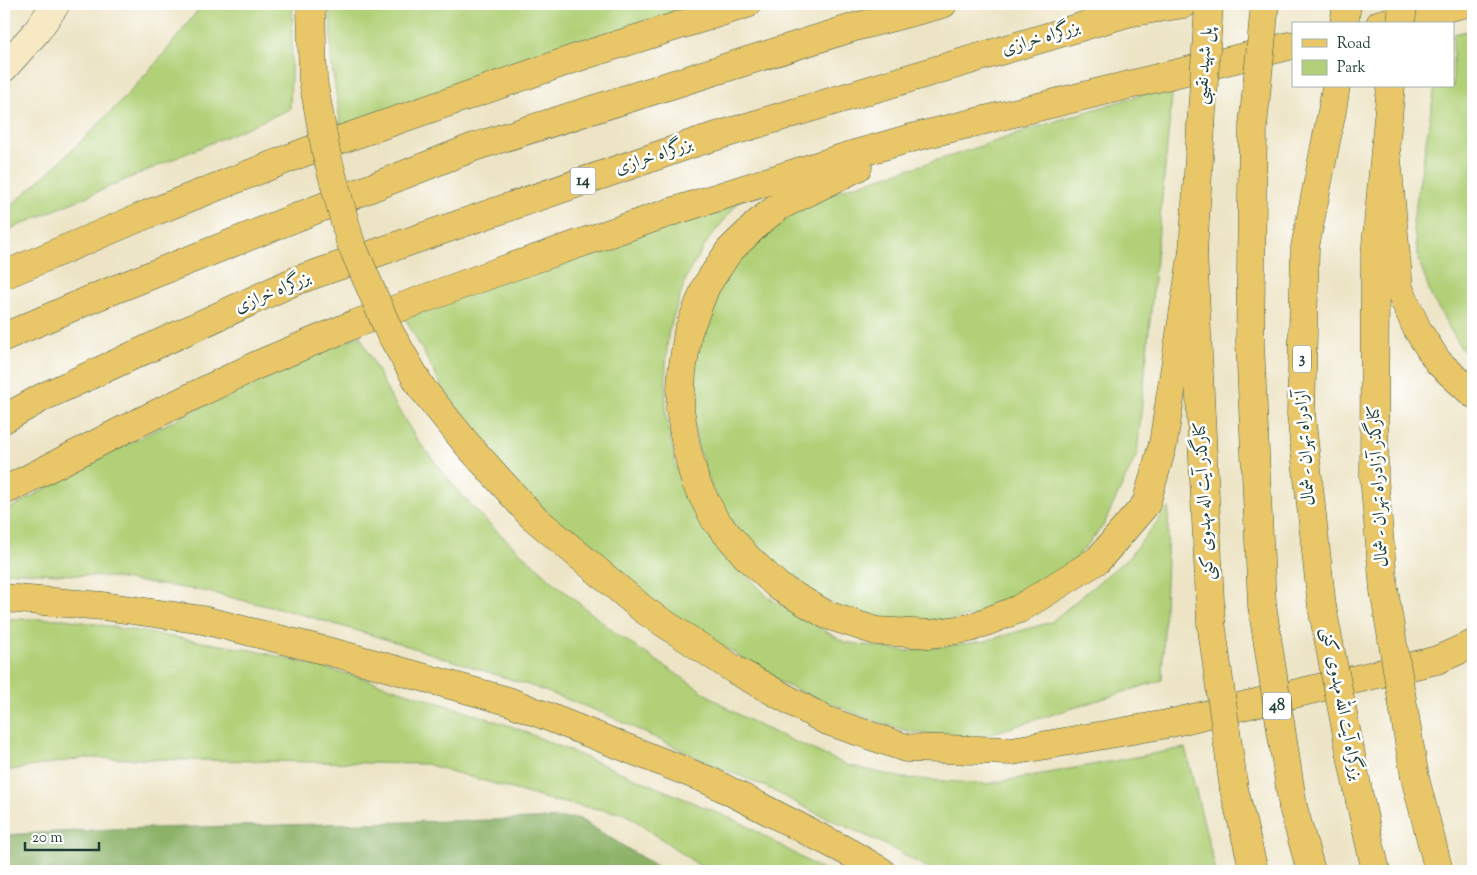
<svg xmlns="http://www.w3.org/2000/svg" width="1477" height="875" font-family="'Sorts Mill Goudy',Amiri,serif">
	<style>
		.green { fill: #b1d077; stroke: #688656 }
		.forest { fill: #8cb268; stroke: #56784e }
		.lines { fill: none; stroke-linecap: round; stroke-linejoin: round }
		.secondary-casing { stroke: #3e564a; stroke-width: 29 }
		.primary-casing { stroke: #3e564a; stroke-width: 29 }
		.trunk-casing { stroke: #3e564a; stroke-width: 29 }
		.secondary { stroke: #f6e9c3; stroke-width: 28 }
		.primary { stroke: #e9c769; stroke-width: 28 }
		.trunk { stroke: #e9c769; stroke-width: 28 }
		.primary-bridge-casing { stroke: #3e564a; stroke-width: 29; stroke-linecap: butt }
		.trunk-bridge-casing { stroke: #3e564a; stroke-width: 29; stroke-linecap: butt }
		.primary-bridge { stroke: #e9c769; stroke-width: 28 }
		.trunk-bridge { stroke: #e9c769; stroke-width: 28 }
		.labels { text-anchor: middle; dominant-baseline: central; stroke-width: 5; stroke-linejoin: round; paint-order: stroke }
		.shield { fill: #fff; stroke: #627771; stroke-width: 1 }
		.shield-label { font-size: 16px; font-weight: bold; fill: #1f3d34 }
		.street-label { font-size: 18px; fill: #1f3d34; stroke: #fff }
	</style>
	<rect width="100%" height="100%" fill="#fff"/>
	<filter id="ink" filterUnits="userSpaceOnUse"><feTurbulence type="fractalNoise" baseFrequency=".02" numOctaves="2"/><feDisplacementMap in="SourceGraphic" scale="10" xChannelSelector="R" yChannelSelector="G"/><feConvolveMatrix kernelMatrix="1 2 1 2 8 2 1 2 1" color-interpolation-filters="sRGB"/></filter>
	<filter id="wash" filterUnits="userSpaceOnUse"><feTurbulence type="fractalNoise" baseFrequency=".0096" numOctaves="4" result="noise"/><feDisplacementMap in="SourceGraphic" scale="20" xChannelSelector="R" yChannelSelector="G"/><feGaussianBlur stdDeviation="1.12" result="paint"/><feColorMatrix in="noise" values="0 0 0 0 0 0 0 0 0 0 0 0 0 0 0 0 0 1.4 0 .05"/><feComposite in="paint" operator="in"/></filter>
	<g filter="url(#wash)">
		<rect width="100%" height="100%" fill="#ede4c5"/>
		<g class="green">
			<path d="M202,4h91l-3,105 -286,123v-20c72,-64 143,-130 198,-208z"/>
			<polygon points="330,4 711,4 341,127 331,60"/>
			<polygon points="1473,30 1473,361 1461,348 1431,296 1418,257 1413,222 1435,86 1453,86 1453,34"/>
			<polygon points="1173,85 1137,454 1103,526 1073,562 1028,595 981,614 933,624 882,623 848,612 781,576 742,537 712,490 698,447 692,408 694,353 708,300 734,259 792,209 846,188 951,156 1056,121"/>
			<polygon points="742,198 709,239 687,275 668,334 666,365 666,415 676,467 687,489 721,548 768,597 844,642 906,651 985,641 1051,622 1129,557 1169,507 1162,680 978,738 915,733 874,721 785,685 650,601 513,483 456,413 404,316"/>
			<polygon points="360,336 390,396 416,438 457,490 489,524 559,587 618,635 732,711 762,727 847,765 903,778 987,784 1185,748 1216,871 933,871 884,844 814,812 764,786 713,765 605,714 534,687 395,642 304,615 204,591 108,577 22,572 4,573 4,512 85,466 196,409 311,354"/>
			<polygon points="4,619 65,619 257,651 359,677 511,726 744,824 824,871 707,871 626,814 553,801 426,764 85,758 4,771"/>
		</g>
		<polygon class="forest" points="578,818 664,871 4,871 4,835 112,829"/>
	</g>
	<g filter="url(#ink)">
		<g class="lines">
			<defs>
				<polyline id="secondary" points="4,68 37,31 56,4"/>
				<g id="primary">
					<polyline points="1201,127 1193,251 1211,622"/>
					<polyline points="1384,590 1374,477 1375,256 1391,86"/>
					<polyline points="1415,778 1439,871"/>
					<polyline points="1234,789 1254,871"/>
				</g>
				<g id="trunk">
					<polyline points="1344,24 1347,4"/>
					<polyline points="1380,24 1463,4"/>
					<polyline points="1253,126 1250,343 1262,605"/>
					<polyline points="1386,148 1399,288 1417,329 1438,362 1473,394"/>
					<polyline points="858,167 778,207 759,222 729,251 706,286 688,332 682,372 680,409 686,446 695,481 715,520 747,557 779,587 827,615 876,631 930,634 970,628 1019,609 1098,560 1146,504 1163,444 1193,251"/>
					<polyline points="4,275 148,214 305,152 585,55 747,4"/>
					<polyline points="4,337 96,297 474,147 855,27 943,4"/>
					<polyline points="421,387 466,443 532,516 644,610 735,670 825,720 906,748 1012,751 1167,724 1437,660 1473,644"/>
					<polyline points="4,419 43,397 295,281 700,141 1127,13 1184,4"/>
					<polyline points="4,491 127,428 257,365 355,324 500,271 671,212 848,156 915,137 1293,45"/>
					<polyline points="4,598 103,606 203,620 339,654 508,701 710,781 850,853 881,871"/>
					<polyline points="1322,607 1301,414 1305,247 1332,111 1336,86"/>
					<polyline points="1360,801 1376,871"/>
					<polyline points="1293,807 1311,871"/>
				</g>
			</defs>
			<use href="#secondary" class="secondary-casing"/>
			<use href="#primary" class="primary-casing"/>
			<use href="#trunk" class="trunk-casing"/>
			<use href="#secondary" class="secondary"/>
			<use href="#primary" class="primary"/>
			<use href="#trunk" class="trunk"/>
			<defs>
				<g id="primary-bridge">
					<polyline points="1401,24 1403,4"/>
					<polyline points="1201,127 1209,4"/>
					<polyline points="1384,590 1415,778"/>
					<polyline points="1211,622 1234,789"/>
				</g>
				<g id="trunk-bridge">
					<polyline points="311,6 313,80 326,152 350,241 389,331 421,387"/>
					<polyline points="1253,126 1265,4"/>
					<polyline points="1262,605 1293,807"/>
					<polyline points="1322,607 1360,801"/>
				</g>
			</defs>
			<use href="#primary-bridge" class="primary-bridge-casing"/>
			<use href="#trunk-bridge" class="trunk-bridge-casing"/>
			<use href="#primary-bridge" class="primary-bridge"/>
			<use href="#trunk-bridge" class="trunk-bridge"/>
		</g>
	</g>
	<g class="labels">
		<g class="shield">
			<rect x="570.5" y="167.5" width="25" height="27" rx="4"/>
			<rect x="1293" y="345.5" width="18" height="27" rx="4"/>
			<rect x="1263" y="692.5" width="28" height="27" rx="4"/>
		</g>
		<g class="shield-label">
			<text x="583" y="181">14</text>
			<text x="1302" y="359">3</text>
			<text x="1277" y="706">48</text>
		</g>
		<g class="street-label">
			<text transform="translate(1041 39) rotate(-17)">بزرگراه خرازی</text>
			<text transform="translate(1205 66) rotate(-86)">پل شهید نقیبی</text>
			<text transform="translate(654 157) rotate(-19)">بزرگراه خرازی</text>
			<text transform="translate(273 293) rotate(-23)">بزرگراه خرازی</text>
			<text transform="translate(1306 448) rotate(-94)">آزادراه تهران - شمال</text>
			<text transform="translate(1379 486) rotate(-93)">کنارگذر آزادراه تهران - شمال</text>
			<text transform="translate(1205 501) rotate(-93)">کنارگذر آیت اله مهدوی کنی</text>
			<text transform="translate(1341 704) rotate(79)">بزرگراه آیت الله مهدوی کنی</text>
		</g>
	</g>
	<rect width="1477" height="875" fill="none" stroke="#fff" stroke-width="20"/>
	<rect x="1292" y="22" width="162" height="65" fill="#ffffff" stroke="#a5b1ae"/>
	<rect x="1302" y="39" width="25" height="8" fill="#e9c769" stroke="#a5b1ae"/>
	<text x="1337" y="48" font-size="15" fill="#1f3d34">Road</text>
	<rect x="1302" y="60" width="25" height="15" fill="#b1d077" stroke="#a5b1ae"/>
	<text x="1337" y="72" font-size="15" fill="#1f3d34">Park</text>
	<path d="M25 842v8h74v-8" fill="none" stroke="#1f3d34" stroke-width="2.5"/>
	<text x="32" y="842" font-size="15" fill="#1f3d34" stroke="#ffffff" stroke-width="4" paint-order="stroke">20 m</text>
</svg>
